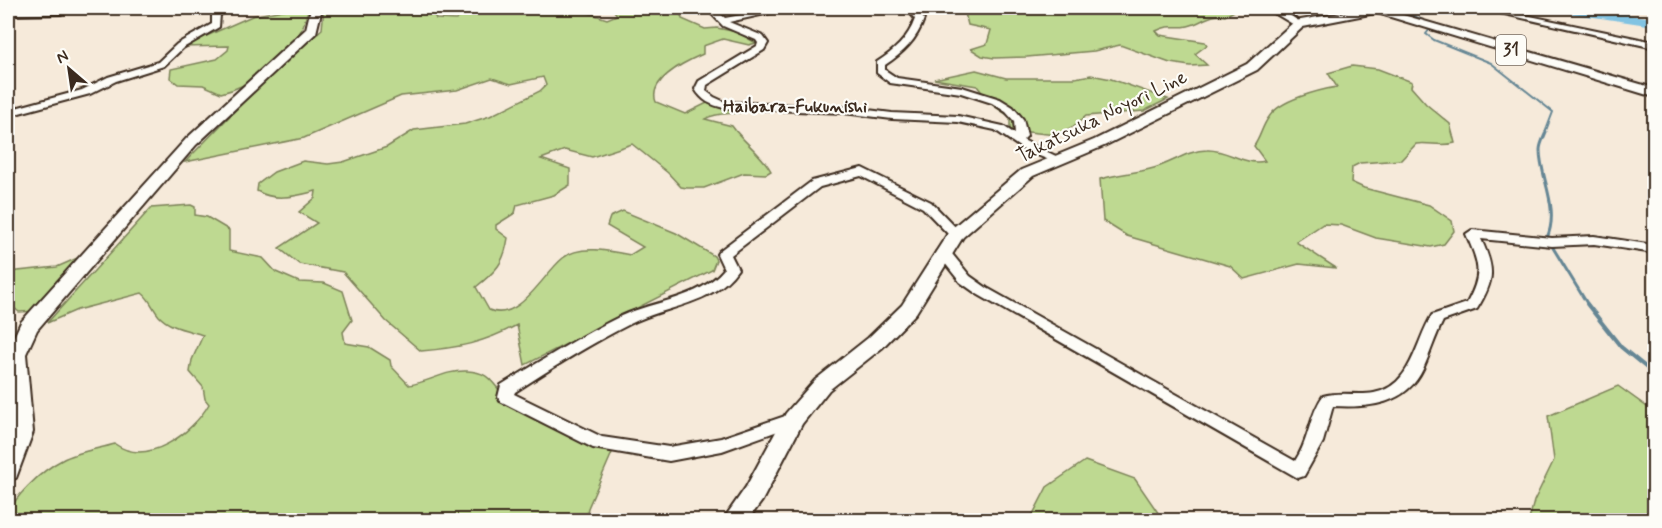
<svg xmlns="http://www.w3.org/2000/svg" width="1662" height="528" font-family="Mynerve,sans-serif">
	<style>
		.green { fill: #bed991; stroke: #7c8258; stroke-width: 1.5 }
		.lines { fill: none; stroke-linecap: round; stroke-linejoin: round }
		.stream-far2 { stroke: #658694; stroke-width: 2 }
		.stream-far1 { stroke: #658694; stroke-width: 3 }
		.stream { stroke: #658694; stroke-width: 4 }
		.river { fill: #81c3e2; fill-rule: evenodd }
		.street-casing { stroke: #3b2a1e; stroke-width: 4 }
		.secondary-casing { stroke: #3b2a1e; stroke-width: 4 }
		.primary-casing { stroke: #3b2a1e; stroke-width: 4 }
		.street { fill: #fdfcf7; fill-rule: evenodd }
		.secondary { fill: #fdfcf7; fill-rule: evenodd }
		.primary { fill: #fdfcf7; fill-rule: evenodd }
		.labels { text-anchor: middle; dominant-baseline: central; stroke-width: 4.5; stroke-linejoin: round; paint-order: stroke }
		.shield { fill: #fdfcf7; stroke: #75695f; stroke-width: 1.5 }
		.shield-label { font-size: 18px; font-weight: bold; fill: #3b2a1e }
		.far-quarter-label { font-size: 18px; font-weight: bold; fill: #3b2a1e; stroke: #fdfcf7 }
		.street-label { font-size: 20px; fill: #3b2a1e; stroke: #fdfcf7 }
	</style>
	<rect width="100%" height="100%" fill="#f6eada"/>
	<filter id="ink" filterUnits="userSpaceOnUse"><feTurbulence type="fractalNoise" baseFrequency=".0167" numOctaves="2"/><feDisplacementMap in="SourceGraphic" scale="12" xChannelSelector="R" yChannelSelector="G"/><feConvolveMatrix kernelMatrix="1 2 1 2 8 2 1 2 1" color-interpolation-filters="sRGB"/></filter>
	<g filter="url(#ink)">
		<g class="green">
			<path d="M293,8h16c-3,7 -4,15 -8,22 -12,28 -51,57 -80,63l-18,-8 -25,-1 -8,-6 1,-9 46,-10 11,-9 1,-4 -46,1 3,-2 66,-29z"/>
			<path d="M324,8h107l5,11 20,1 15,-12h103l33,11 10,-4 -5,-7h80l-11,7 1,4 23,10 12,-1 20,4 19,11 -7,2 -26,-6 -20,7v8c-16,7 -56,25 -47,48l29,12 22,-11 43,6c-14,8 -29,1 -45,10l27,7c12,17 29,27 39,45l-5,3 -22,-1 -40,15h-17l-6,-1 -13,-14 -36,-29 -40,13 -27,-7 -24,9 29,10v16l-16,10 -37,10 -2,8 -19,12v4l12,9c-4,26 -12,33 -32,49l13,23c30,13 54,-36 74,-52 16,-14 48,-7 67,-3l13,-8 -36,-21 3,-9 13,-6 53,22 38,23 2,4 -4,10 -187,95 -8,-40c-33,18 -59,23 -96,26l-35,-30 -43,-49 -44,-8 -20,-16 38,-25 -18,-11 16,-14 1,-7c-20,5 -41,11 -59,0l1,-7 16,-12 29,-11 25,3 15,-2 44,-15 27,-17 51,-6 25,-8 50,-25 6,-6 -3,-8 -32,7 -19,-6 -35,12 -56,6 -97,42 -119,24 73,-75 64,-58z"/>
			<path d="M967,8h273l-15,8c-13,-4 -24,7 -37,10 -13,3 -17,-3 -32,5l4,4 45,7 2,3 -12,9 12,11 -17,1 -20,-3 -50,-18 -26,6 -67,6 -33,1 -12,-2 -11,-7 16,-5 4,-14 -23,-5 -3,-12z"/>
			<path d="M1352,66l26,3 34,13 -1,5 15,17 24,20 5,19c-14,4 -26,-1 -39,1l-15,16 -41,3 -8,4 -1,15 13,6 65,17 23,16 2,10 -10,13 -13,3 -55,-9 -35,-13 -18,-1 -27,18 40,26 -37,-4 -55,15 -14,-13 -103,-30 -24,-15 -3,-42c17,-5 34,-6 50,-10 20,-4 37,-19 57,-19 21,-1 36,16 58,11l-11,-15c7,-10 8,-20 15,-29 10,-17 50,-27 68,-30l-9,-14z"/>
			<polygon points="976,70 1006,78 1075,78 1091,75 1111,79 1168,99 1144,111 1086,116 1074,126 1056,135 1010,130 1010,117 991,104 977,86 934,79"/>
			<path d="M191,205l4,2v8l12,2 22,13v21l34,7 13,14 23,10 25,1 19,8 9,29 -9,12 2,11 24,4 21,13 1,6 18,19c21,-3 36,-15 58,-14 27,1 25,17 43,29 31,23 66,37 102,53l-24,55 -2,12h-578c-1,-19 36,-51 54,-60 15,-8 36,-11 53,-16 32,23 77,-10 94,-40l-4,-5 -2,-12 -13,-15 2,-12 11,-25c-15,-5 -33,-7 -44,-19 -7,-8 -8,-16 -17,-23l-65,17 -30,13 104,-115z"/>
			<polygon points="82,256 39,311 19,312 8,303 8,272 57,267"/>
			<polygon points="1618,386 1654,412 1654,520 1529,520 1534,501 1554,460 1548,416"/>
			<polygon points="1085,461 1135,479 1163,520 1030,520 1047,487"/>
		</g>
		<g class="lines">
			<polyline class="stream-far2" points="1397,8 1429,23 1430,29 1426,34 1434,40 1491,63 1553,112 1545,133"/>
			<path class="stream-far1" d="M1546,132c-2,5 -6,12 -6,18 0,28 20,58 7,88l41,67"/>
			<polyline class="stream" points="1587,304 1621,347 1654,374"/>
			<polygon class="river" points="1554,8 1582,8 1654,18 1654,26 1560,12"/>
			<defs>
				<g id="street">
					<polygon points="63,8 74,8 61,14 8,15 8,10"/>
					<polygon points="221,8 231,8 220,15 219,27 183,48 164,66 116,81 90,94 8,116 8,110 82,90 108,77 158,62 177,44 212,24 212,14"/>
					<path d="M706,8h8l11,10 53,-10h15l-64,14 34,14 5,7 -4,7 -57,35 -1,6 8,6 11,5 119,5 48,6 66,3 45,10 12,8 -1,-13 -8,-9 -14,-9 -31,-10 -71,-10 -13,-10v-11c17,-11 31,-23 38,-43l-9,-11h8l10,11c-7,21 -21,34 -39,46v5l12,8 65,9 38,12 13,8 10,12 4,17 -4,4 39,19 -6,3 -4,-1 -28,-11 -29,-20 -37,-8 -66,-3 -48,-6 -120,-5c-13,-3 -22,-7 -29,-19l4,-8 58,-35 1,-3 -2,-3 -33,-14z"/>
					<polygon points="1259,8 1282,10 1303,24 1296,26 1276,14"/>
					<polygon points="1478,8 1492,8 1654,42 1654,48"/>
					<path d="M862,168l69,34 31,32 -6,4 -5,-1 -28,-29 -62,-32 -41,11 -89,68 7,14c-26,37 -71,36 -108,55 -40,20 -78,44 -115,68l-1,2 88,43 67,10 52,-9 73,-25 6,2 2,4 -2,4 -78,28 -53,10 -76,-13 -93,-47 -2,-4 3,-12c40,-24 79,-49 120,-69 35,-16 77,-16 103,-47l-7,-15 2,-3 93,-70z"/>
					<path d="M1472,230l80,8 42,-2 60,9v8l-60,-9 -42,2 -71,-7c14,30 14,41 -4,70l-34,12c-8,16 -13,33 -20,48 -17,36 -54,39 -90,37l-10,36 -19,34 -6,2 -321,-184 -17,-12 -24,-30 7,-4 5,1 22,27 17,12 308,173c15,-22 14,-46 28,-65 16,-5 35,0 51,-3 38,-7 41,-51 58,-78l35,-12c16,-30 12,-39 -1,-69z"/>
				</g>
				<g id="secondary">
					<polygon points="311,8 322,8 316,33 196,145 37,330 26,354 33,432 16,478 8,480 8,441 11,432 8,350 21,322 186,139 306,29"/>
					<polygon points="1370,8 1381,10 1375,13 1303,27 1257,70 1104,146 1033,176 963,237 916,313 882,348 829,390 802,424 762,501 748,520 723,520 746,487 786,413 815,380 868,338 902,305 950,230 1021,170 1094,140 1247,64 1295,21"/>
				</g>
				<polygon id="primary" points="1361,8 1379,8 1654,88 1654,97"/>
			</defs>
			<use href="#street" class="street-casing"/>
			<use href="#secondary" class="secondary-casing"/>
			<use href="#primary" class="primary-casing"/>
			<use href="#street" class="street"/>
			<use href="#secondary" class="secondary"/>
			<use href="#primary" class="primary"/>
		</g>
	</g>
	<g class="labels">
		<rect class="shield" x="1496" y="35" width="30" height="30" rx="4.5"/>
		<g class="shield-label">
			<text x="1511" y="50">31</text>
		</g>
		<g class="far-quarter-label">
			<text x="795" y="107">Haibara-Fukunishi</text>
		</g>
		<g class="street-label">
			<text transform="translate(1102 117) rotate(-26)">Takatsuka Noyori Line</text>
		</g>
	</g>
	<rect width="1662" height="528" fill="none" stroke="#fdfcf7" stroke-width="30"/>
	<rect x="15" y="15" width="1632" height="498" fill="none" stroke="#3b2a1e" stroke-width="2" filter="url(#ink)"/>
	<g transform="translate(69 69) rotate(331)" stroke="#fdfcf7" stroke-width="4.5" paint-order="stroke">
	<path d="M0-4.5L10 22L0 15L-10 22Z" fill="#3b2a1e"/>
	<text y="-9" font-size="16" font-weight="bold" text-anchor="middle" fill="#3b2a1e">N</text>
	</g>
</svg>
